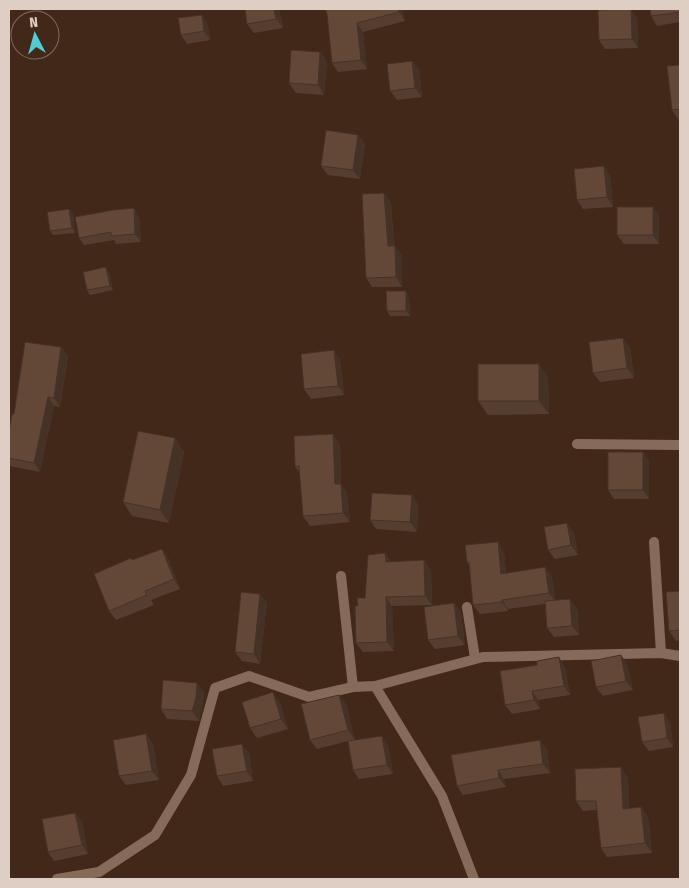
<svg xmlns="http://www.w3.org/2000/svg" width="689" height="888" font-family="'Fira Sans Condensed',sans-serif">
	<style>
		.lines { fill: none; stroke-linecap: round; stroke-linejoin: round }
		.street { stroke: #866b5b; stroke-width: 10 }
		.wall { fill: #553e30 }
		.shaded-wall { fill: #453227 }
		.building { fill: #634838; stroke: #453227 }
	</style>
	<rect width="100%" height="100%" fill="#412819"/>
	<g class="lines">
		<g class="street">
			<polyline points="577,444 680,445"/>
			<polyline points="654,542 661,653"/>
			<polyline points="341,576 353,687"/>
			<polyline points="467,607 475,658"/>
			<polyline points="375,686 442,796 474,879"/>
			<polyline points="57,879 99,872 155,835 191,775 215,688 249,676 309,697 353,687 375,686 483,657 661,653 680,656"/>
		</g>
	</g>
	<g class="wall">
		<polygon points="279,9 283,28 254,33 247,24"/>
		<polygon points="325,9 402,9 405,21 363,32 367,69 338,72 332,63 327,14"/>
		<polygon points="680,9 680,22 657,26 651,16"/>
		<polygon points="202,15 208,25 210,40 187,44 181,35"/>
		<polygon points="637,18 638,48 605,49 599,40"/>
		<polygon points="320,52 327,61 324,95 296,93 289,83"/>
		<polygon points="412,61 419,70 422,97 397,100 390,91"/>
		<polygon points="680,65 680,122 672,110"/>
		<polygon points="358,135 365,144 360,179 328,175 321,166"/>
		<polygon points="604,166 610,176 613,207 583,209 577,200"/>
		<polygon points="391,202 394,246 402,255 402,287 372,287 366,278"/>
		<polygon points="653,207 659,216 659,244 624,244 617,235"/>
		<polygon points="73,213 75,233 53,235 50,231"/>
		<polygon points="139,216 141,242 116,244 114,240 84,245 79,238"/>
		<polygon points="109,272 113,290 90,295 87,290"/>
		<polygon points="409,296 410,316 390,316 387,311"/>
		<polygon points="61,347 68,356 60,407 54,406 40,472 10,466 9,464 9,431 14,414"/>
		<polygon points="630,347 634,378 600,382 593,373"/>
		<polygon points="340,360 344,395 311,399 304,389"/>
		<polygon points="548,377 549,414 488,415 478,401"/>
		<polygon points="175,438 184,452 169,523 132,516 123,502"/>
		<polygon points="340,444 341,485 347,493 350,522 310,526 303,516 300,473 295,467"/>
		<polygon points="643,452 649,461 649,499 614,499 608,490"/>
		<polygon points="412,495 418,505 417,532 376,529 370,520"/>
		<polygon points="567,523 574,533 578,555 555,559 548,550"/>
		<polygon points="162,549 168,558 180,589 151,600 154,605 116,620 109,611 132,560"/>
		<polygon points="504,552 506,573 545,567 552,577 555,601 570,599 577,609 579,635 554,637 547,628 545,604 508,609 508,611 480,614 473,605 469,565 467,562"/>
		<polygon points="385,553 391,562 431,570 432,605 392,606 394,651 363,652 356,643 358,606 365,598"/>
		<polygon points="680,591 680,640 676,641 669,631"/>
		<polygon points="260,594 267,603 260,664 242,661 235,652"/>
		<polygon points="454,603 461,612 465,645 435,649 428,640"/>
		<polygon points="621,655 627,664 633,690 603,696 596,687"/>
		<polygon points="565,667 570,695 538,700 540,709 512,714 505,705"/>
		<polygon points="204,692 202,708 199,721 167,719 161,709"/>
		<polygon points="280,702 288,729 257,738 250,728"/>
		<polygon points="346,704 355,740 349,741 388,745 393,774 359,779 353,770 348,741 317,749 310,740"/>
		<polygon points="664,713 670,723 673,747 649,751 642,742"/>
		<polygon points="146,734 153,744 159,780 126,785 119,776"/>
		<polygon points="547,749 550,773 504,779 506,787 463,795 457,786"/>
		<polygon points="249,753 253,781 223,786 217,776"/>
		<polygon points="628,777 629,809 641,807 648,817 652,853 607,857 601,848 597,810 583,811 576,801"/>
		<polygon points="75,813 82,822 88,854 54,861 48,852"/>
	</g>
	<g class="shaded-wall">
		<polygon points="274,9 279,9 283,28 276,19"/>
		<polygon points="398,9 402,9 405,21 399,12"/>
		<polygon points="631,9 637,18 638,48 632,39"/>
		<polygon points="202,15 208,25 210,40 204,31"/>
		<polygon points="357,23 363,32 367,69 361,60"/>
		<polygon points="320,52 327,61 324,95 318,85"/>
		<polygon points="412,61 419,70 422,97 415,88"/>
		<polygon points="358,135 365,144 360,179 353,170"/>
		<polygon points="604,166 610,176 613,207 607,197"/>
		<polygon points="384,193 391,202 394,255 388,246"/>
		<polygon points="653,207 659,216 659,244 653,235"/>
		<polygon points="134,208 139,216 141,242 135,234"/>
		<polygon points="69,209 73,213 75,233 72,228"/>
		<polygon points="395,246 402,255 402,287 396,277"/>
		<polygon points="106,267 109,272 113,290 110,286"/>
		<polygon points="406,291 409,296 410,316 406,311"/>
		<polygon points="623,338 630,347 634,378 627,368"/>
		<polygon points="61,347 68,356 60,407 54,398"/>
		<polygon points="334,350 340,360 344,395 338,386"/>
		<polygon points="539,364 548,377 549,414 539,401"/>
		<polygon points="48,397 54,406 40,472 34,463"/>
		<polygon points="333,434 340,444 341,485 347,493 350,522 343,513 335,484"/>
		<polygon points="175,438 184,452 169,523 160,510"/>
		<polygon points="643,452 649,461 649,499 643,490"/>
		<polygon points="412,495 418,505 417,532 410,522"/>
		<polygon points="567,523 574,533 578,555 571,545"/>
		<polygon points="498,542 504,552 507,583 501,574"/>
		<polygon points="162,549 168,558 180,589 174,579"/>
		<polygon points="385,553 392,562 386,562"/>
		<polygon points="424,560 431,570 432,605 425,596"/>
		<polygon points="545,567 552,577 556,602 549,593"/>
		<polygon points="260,594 267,603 260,664 254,654"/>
		<polygon points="386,597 392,606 394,651 387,642"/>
		<polygon points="570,599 577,609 579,635 572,626"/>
		<polygon points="502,600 508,609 508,611 502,602"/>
		<polygon points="454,603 461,612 465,645 458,636"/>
		<polygon points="621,655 627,664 633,690 626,681"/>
		<polygon points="559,657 565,667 570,695 564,686"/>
		<polygon points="197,683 204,692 202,708 199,721 192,711"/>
		<polygon points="532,691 538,700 540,709 534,700"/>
		<polygon points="273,692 280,702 288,729 281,719"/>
		<polygon points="339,695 346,704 355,740 348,730"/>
		<polygon points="664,713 670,723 673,747 667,738"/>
		<polygon points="146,734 153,744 159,780 152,771"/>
		<polygon points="382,736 388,745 393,774 387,765"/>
		<polygon points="540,740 547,749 550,773 543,764"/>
		<polygon points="242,744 249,753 253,781 247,771"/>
		<polygon points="621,767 628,777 630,819 623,809"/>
		<polygon points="498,770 504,779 506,787 499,778"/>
		<polygon points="641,807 648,817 652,853 645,843"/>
		<polygon points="75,813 82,822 88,854 82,845"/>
	</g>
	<g class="building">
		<polygon points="245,9 274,9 276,19 247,24"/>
		<polygon points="325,9 398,9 399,12 357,23 361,60 332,63 327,14"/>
		<polygon points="631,9 632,39 599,40 598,10"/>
		<polygon points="650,9 680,9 680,12 651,16"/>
		<polygon points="202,15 204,31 181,35 178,18"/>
		<polygon points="291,50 320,52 318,85 289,83"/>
		<polygon points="412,61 415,88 390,91 387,64"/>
		<polygon points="680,65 680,109 672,110 667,66"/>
		<polygon points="326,130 358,135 353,170 321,166"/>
		<polygon points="604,166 607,197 577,200 574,169"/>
		<polygon points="384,193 388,246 395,246 396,277 366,278 362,194"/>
		<rect x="617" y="207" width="36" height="28"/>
		<polygon points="134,208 135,234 111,236 111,232 79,238 75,217 113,210"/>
		<polygon points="69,209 72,228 50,231 47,212"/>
		<polygon points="106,267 110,286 87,290 83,272"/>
		<polygon points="386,291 406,291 406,311 387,311"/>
		<polygon points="623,338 627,368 593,373 589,342"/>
		<polygon points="25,342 61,347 54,398 48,397 34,463 9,458 9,431 12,414 14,414"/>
		<polygon points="334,350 338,386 304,389 301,354"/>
		<rect x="478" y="364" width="61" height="37"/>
		<polygon points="138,431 175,438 160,510 123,502"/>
		<polygon points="333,434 335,484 341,484 343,513 303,516 299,466 295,467 294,436"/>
		<rect x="608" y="452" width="35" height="38"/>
		<polygon points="372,493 412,495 410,522 370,520"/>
		<polygon points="567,523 571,545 548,550 544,527"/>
		<polygon points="498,542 501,574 545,567 549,593 502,600 502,602 473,605 469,562 467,562 465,545"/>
		<polygon points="162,549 174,579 145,591 147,595 109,611 94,574 131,558 132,560"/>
		<polygon points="385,553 386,562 424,560 425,596 386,597 387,642 356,643 355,606 358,606 357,598 365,598 368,555"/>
		<polygon points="680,591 680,630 669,631 666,592"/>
		<polygon points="241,592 260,594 254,654 235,652"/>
		<polygon points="570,599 572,626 547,628 545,601"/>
		<polygon points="454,603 458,636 428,640 424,607"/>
		<polygon points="621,655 626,681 596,687 591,661"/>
		<polygon points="559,657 564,686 532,691 534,700 505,705 500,671 537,665 537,661"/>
		<polygon points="163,680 197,683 196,698 192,711 161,709"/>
		<polygon points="273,692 281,719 250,728 242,702"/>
		<polygon points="339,695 348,730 310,740 301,704"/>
		<polygon points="664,713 667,738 642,742 638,717"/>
		<polygon points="146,734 152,771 119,776 113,740"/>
		<polygon points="382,736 387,765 353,770 348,741"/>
		<polygon points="540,740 543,764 498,770 499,778 457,786 451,755"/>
		<polygon points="242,744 247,771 217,776 212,749"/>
		<polygon points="621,767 623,809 641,807 645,843 601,848 596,801 576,801 575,769"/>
		<polygon points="75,813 82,845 48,852 42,819"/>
	</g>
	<rect width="689" height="888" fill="none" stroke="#decec4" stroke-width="20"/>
	<g transform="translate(35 35) rotate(354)"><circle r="24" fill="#412819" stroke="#806a5d"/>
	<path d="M0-4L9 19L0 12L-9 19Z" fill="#51ccd5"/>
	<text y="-8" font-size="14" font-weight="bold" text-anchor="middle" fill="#decec4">N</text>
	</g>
</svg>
